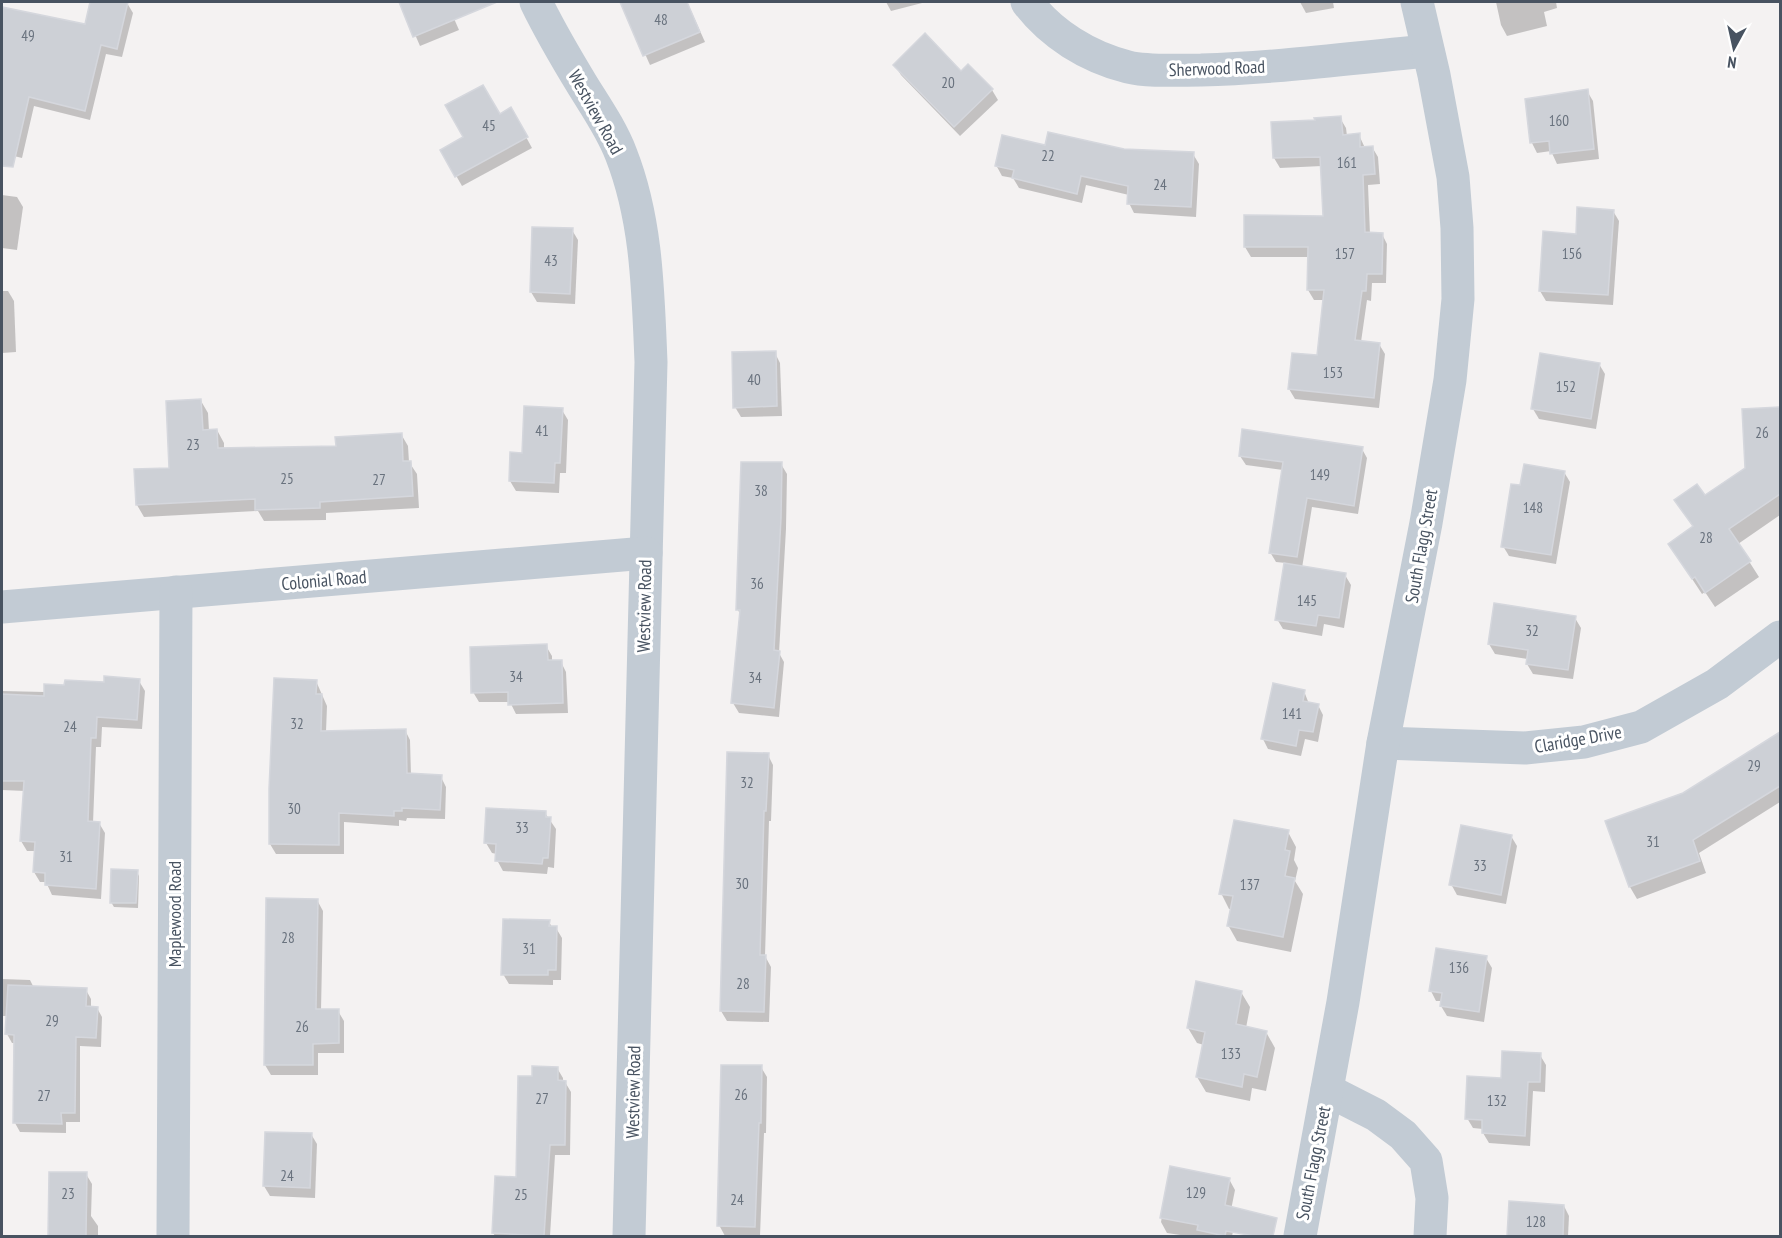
<svg xmlns="http://www.w3.org/2000/svg" width="1782" height="1238" font-family="'PT Sans Narrow',sans-serif">
	<style>
		.shadow { fill: #0003 }
		.building { fill: #cdd0d6; stroke: #d5d7dd; stroke-width: 1.5 }
		.lines { fill: none; stroke-linecap: round; stroke-linejoin: round }
		.minor { stroke: #c2cbd4; stroke-width: 33 }
		.labels { text-anchor: middle; dominant-baseline: central; stroke-width: 6; stroke-linejoin: round; paint-order: stroke }
		.number-label { font-size: 15px; fill: #69727e }
		.street-label { font-size: 18px; fill: #485361; stroke: #fff }
	</style>
	<rect width="100%" height="100%" fill="#f4f2f2"/>
	<g class="shadow">
		<polygon points="92,2 127,3 133,13 122,57 106,54 90,120 34,106 22,158 2,153 2,8 86,25"/>
		<polygon points="401,2 458,2 461,10 452,14 459,30 420,46"/>
		<polygon points="636,2 687,2 705,42 650,65 624,7"/>
		<polygon points="886,2 926,2 891,11"/>
		<polygon points="1300,2 1333,2 1334,8 1306,13"/>
		<polygon points="1496,2 1556,2 1557,8 1544,12 1547,26 1507,36 1501,25"/>
		<polygon points="895,65 961,73 968,66 992,90 998,100 960,136 901,75"/>
		<polygon points="1587,91 1593,101 1599,159 1557,164 1551,151 1537,153 1532,143"/>
		<polygon points="511,109 532,148 462,186 442,151"/>
		<polygon points="1340,118 1346,128 1347,136 1359,135 1365,148 1372,147 1378,157 1380,184 1368,185 1370,234 1382,234 1387,244 1386,283 1372,283 1371,301 1367,300 1361,342 1379,344 1385,354 1379,408 1295,399 1289,389 1318,357 1324,300 1314,300 1308,290 1309,257 1251,257 1245,247 1325,218 1322,166 1280,168 1274,158 1316,122"/>
		<polygon points="1047,147 1193,154 1199,164 1196,217 1134,213 1129,203 1129,195 1086,185 1082,203 1019,188 1013,178 1002,176 996,165"/>
		<polygon points="2,195 17,197 23,207 17,250 2,248"/>
		<polygon points="1613,211 1619,221 1613,305 1546,301 1540,291 1577,235"/>
		<polygon points="572,230 578,240 575,304 537,302 531,292"/>
		<polygon points="2,291 8,291 14,301 16,352 2,353"/>
		<polygon points="775,353 780,363 782,416 741,417 735,407"/>
		<polygon points="1599,364 1605,374 1596,429 1539,419 1533,409"/>
		<polygon points="201,401 208,413 209,431 217,430 224,443 224,449 337,447 401,434 408,446 409,462 417,474 419,508 326,513 326,520 264,521 258,511 144,517 137,505 136,471 171,469"/>
		<polygon points="1780,408 1780,515 1738,544 1759,577 1715,607 1705,592 1702,594 1679,559 1693,527 1676,500 1705,498 1747,469 1743,411"/>
		<polygon points="562,410 568,420 566,473 560,473 559,493 516,491 510,481 523,454"/>
		<polygon points="1362,449 1367,458 1358,514 1312,507 1302,568 1345,575 1351,585 1344,628 1324,624 1322,636 1283,629 1277,619 1286,563 1276,562 1270,552 1283,470 1246,465 1240,456"/>
		<polygon points="781,464 787,474 786,529 779,653 784,662 779,717 739,713 733,703 741,616 738,610"/>
		<polygon points="1564,472 1570,482 1556,564 1509,556 1503,546 1521,487"/>
		<polygon points="1575,618 1581,628 1573,679 1533,674 1527,664 1528,659 1495,654 1489,644"/>
		<polygon points="546,646 552,656 552,662 561,662 566,672 568,713 516,714 510,702 479,702 473,692"/>
		<polygon points="139,681 145,691 142,729 102,727 101,747 96,747 93,823 99,823 105,833 101,899 52,895 46,882 40,882 34,872 36,851 27,851 21,841 25,791 2,790 2,691 45,692"/>
		<polygon points="316,681 327,706 326,732 405,730 410,740 411,775 441,777 446,787 445,819 407,818 406,821 399,820 399,826 344,822 344,854 276,854 270,844"/>
		<polygon points="1304,691 1309,704 1318,705 1323,715 1318,742 1305,739 1301,756 1268,749 1263,739"/>
		<polygon points="1772,739 1780,752 1780,802 1699,853 1706,873 1637,899 1630,887 1607,822 1684,794"/>
		<polygon points="768,755 773,765 771,821 769,821 765,956 771,967 769,1022 727,1021 721,1011"/>
		<polygon points="545,813 556,829 554,868 548,867 547,874 503,871 497,860 497,854 492,853 486,843"/>
		<polygon points="1288,832 1296,847 1294,860 1298,868 1295,881 1303,894 1291,952 1237,941 1228,925 1232,909 1229,909 1221,893"/>
		<polygon points="1511,836 1517,846 1506,904 1457,895 1451,884"/>
		<polygon points="137,872 139,876 138,908 114,907 111,902"/>
		<polygon points="317,900 323,911 321,1011 338,1011 344,1021 344,1053 318,1053 318,1075 271,1075 265,1065"/>
		<polygon points="549,922 552,927 556,928 562,938 561,980 553,980 553,985 509,984 503,974"/>
		<polygon points="1486,958 1492,968 1484,1022 1447,1016 1441,1006 1442,1001 1436,1001 1431,991"/>
		<polygon points="2,979 30,980 34,988 86,990 91,999 91,1008 97,1008 102,1017 101,1047 80,1046 80,1122 66,1122 66,1133 20,1132 15,1123 15,1043 12,1043 7,1034 8,1016 2,1016"/>
		<polygon points="1241,992 1250,1007 1246,1028 1266,1032 1275,1048 1266,1091 1252,1088 1250,1101 1206,1092 1197,1077 1204,1045 1197,1043 1188,1028"/>
		<polygon points="1540,1055 1546,1065 1545,1092 1533,1091 1530,1146 1489,1143 1483,1133 1483,1129 1473,1128 1467,1118"/>
		<polygon points="761,1067 767,1077 766,1133 764,1133 760,1236 725,1236 719,1225"/>
		<polygon points="557,1068 563,1078 563,1082 565,1082 571,1092 570,1155 555,1155 550,1236 495,1236 493,1233 517,1179 533,1078"/>
		<polygon points="311,1134 317,1144 315,1198 270,1196 264,1186"/>
		<polygon points="1171,1168 1229,1179 1235,1190 1231,1210 1236,1218 1232,1236 1187,1236 1167,1233 1161,1222"/>
		<polygon points="51,1173 86,1174 92,1184 91,1216 98,1226 98,1236 50,1236"/>
		<polygon points="1511,1203 1564,1206 1569,1216 1568,1236 1509,1236"/>
	</g>
	<g class="building">
		<polygon points="90,2 128,2 117,49 101,45 85,111 29,97 13,167 2,166 2,7 85,24"/>
		<polygon points="399,2 497,2 413,37"/>
		<polygon points="620,2 687,2 700,32 643,56"/>
		<polygon points="925,33 961,71 968,64 993,89 954,127 893,65"/>
		<polygon points="483,85 500,114 511,107 528,137 455,177 440,150 463,137 445,105"/>
		<polygon points="1588,89 1594,149 1550,154 1549,141 1530,143 1525,99"/>
		<polygon points="1341,116 1343,135 1360,133 1360,147 1373,146 1375,174 1363,175 1365,232 1383,233 1382,274 1367,274 1366,291 1362,291 1355,340 1380,343 1374,398 1288,389 1292,353 1317,355 1324,290 1307,290 1308,247 1244,247 1244,215 1323,216 1320,157 1273,158 1271,122 1315,120 1314,118"/>
		<polygon points="1048,132 1124,149 1194,152 1191,207 1127,204 1128,186 1081,176 1077,194 1012,178 1014,170 995,166 1002,135 1045,145"/>
		<polygon points="1577,207 1614,210 1608,295 1539,291 1543,231 1576,234"/>
		<polygon points="532,227 573,228 570,294 530,292"/>
		<polygon points="776,351 777,406 733,408 732,352"/>
		<polygon points="1540,353 1600,363 1591,419 1531,409"/>
		<polygon points="201,399 203,430 217,429 218,448 336,446 335,437 402,433 403,461 411,461 413,496 320,502 320,508 255,510 255,499 136,505 134,469 169,468 166,401"/>
		<polygon points="524,406 563,408 560,463 555,463 554,483 509,481 510,452 522,453"/>
		<polygon points="1780,407 1780,494 1729,529 1751,561 1705,593 1695,577 1692,579 1668,544 1693,526 1674,500 1697,484 1705,495 1745,468 1742,409"/>
		<polygon points="1242,429 1363,447 1354,506 1307,498 1297,557 1269,553 1283,462 1239,456"/>
		<polygon points="741,462 782,462 781,518 774,650 780,651 774,708 731,703 740,610 736,610"/>
		<polygon points="1524,464 1565,471 1551,555 1501,547 1511,484 1520,485"/>
		<polygon points="1284,563 1346,573 1339,618 1318,615 1316,626 1275,620"/>
		<polygon points="1494,603 1576,616 1568,670 1526,664 1528,650 1488,644"/>
		<polygon points="547,644 548,660 562,660 563,703 508,705 508,692 471,693 470,647"/>
		<polygon points="104,676 140,679 137,720 97,717 96,738 91,738 88,821 100,822 96,889 45,885 45,873 33,872 35,842 20,841 24,781 2,781 2,694 44,696 44,684 64,685 65,680 104,682"/>
		<polygon points="274,678 317,680 316,694 322,694 321,731 406,729 407,773 442,775 440,810 402,808 402,811 394,811 394,816 339,813 339,845 269,844 269,789"/>
		<polygon points="1273,683 1305,690 1303,701 1319,704 1313,732 1299,730 1296,746 1261,739"/>
		<polygon points="1780,732 1780,786 1693,840 1700,861 1629,887 1605,821 1683,793"/>
		<polygon points="727,752 769,753 766,811 764,811 760,955 766,955 764,1012 720,1011"/>
		<polygon points="486,808 546,811 546,817 551,817 548,858 543,858 542,864 495,861 496,844 484,843"/>
		<polygon points="1234,820 1289,830 1285,850 1290,851 1285,876 1295,878 1283,937 1227,926 1233,896 1219,894"/>
		<polygon points="1461,825 1512,835 1501,895 1449,885"/>
		<polygon points="111,869 138,870 136,903 110,903"/>
		<polygon points="266,898 318,899 316,1009 339,1009 339,1043 313,1044 313,1065 264,1065"/>
		<polygon points="503,919 550,920 549,926 557,926 556,970 548,970 548,975 501,975"/>
		<polygon points="1436,948 1487,956 1479,1012 1440,1006 1442,993 1429,991"/>
		<polygon points="1196,981 1242,991 1236,1024 1267,1031 1257,1077 1244,1074 1242,1087 1196,1077 1205,1032 1187,1028"/>
		<polygon points="8,985 87,988 86,1006 98,1007 96,1038 76,1037 75,1113 61,1113 62,1124 13,1123 14,1035 5,1034"/>
		<polygon points="1502,1051 1541,1053 1540,1082 1528,1082 1525,1136 1482,1133 1482,1120 1465,1119 1467,1076 1501,1078"/>
		<polygon points="721,1065 762,1065 761,1123 759,1123 755,1227 717,1226"/>
		<polygon points="532,1066 558,1067 558,1080 566,1081 565,1145 550,1145 544,1236 492,1233 495,1176 516,1177 518,1076 532,1076"/>
		<polygon points="265,1132 312,1133 310,1188 263,1186"/>
		<polygon points="1170,1166 1230,1178 1225,1205 1277,1218 1273,1236 1254,1236 1226,1231 1225,1236 1197,1230 1198,1225 1160,1218"/>
		<polygon points="49,1172 87,1172 86,1236 48,1236"/>
		<polygon points="1509,1201 1564,1205 1563,1236 1507,1236"/>
	</g>
	<g class="lines">
		<g class="minor">
			<path d="M536,2c14,29 30,56 47,84 13,21 29,44 38,68 26,66 27,137 30,208l-22,874"/>
			<path d="M1027,2c24,32 61,55 101,65 19,5 52,3 73,3 76,-2 151,-12 227,-19"/>
			<polyline points="2,607 646,553"/>
			<polyline points="1383,743 1525,748 1584,742 1641,727 1717,684 1780,637"/>
			<polyline points="1327,1090 1376,1115 1403,1135 1426,1161 1432,1198 1430,1236"/>
			<polyline points="173,1236 176,592"/>
			<polyline points="1300,1236 1343,1002 1383,743 1426,523 1450,380 1458,299 1457,228 1453,177 1434,75 1417,2"/>
		</g>
	</g>
	<g class="labels">
		<g class="number-label">
			<text x="661" y="19">48</text>
			<text x="28" y="35">49</text>
			<text x="948" y="82">20</text>
			<text x="1559" y="120">160</text>
			<text x="489" y="125">45</text>
			<text x="1048" y="155">22</text>
			<text x="1347" y="162">161</text>
			<text x="1160" y="184">24</text>
			<text x="1345" y="253">157</text>
			<text x="1572" y="253">156</text>
			<text x="551" y="260">43</text>
			<text x="1333" y="372">153</text>
			<text x="754" y="379">40</text>
			<text x="1566" y="386">152</text>
			<text x="542" y="430">41</text>
			<text x="1762" y="432">26</text>
			<text x="193" y="444">23</text>
			<text x="1320" y="474">149</text>
			<text x="287" y="478">25</text>
			<text x="379" y="479">27</text>
			<text x="761" y="490">38</text>
			<text x="1533" y="507">148</text>
			<text x="1706" y="537">28</text>
			<text x="757" y="583">36</text>
			<text x="1307" y="600">145</text>
			<text x="1532" y="630">32</text>
			<text x="516" y="676">34</text>
			<text x="755" y="677">34</text>
			<text x="1292" y="713">141</text>
			<text x="297" y="723">32</text>
			<text x="70" y="726">24</text>
			<text x="1754" y="765">29</text>
			<text x="747" y="782">32</text>
			<text x="294" y="808">30</text>
			<text x="522" y="827">33</text>
			<text x="1653" y="841">31</text>
			<text x="66" y="856">31</text>
			<text x="1480" y="865">33</text>
			<text x="742" y="883">30</text>
			<text x="1250" y="884">137</text>
			<text x="288" y="937">28</text>
			<text x="529" y="948">31</text>
			<text x="1459" y="967">136</text>
			<text x="743" y="983">28</text>
			<text x="52" y="1020">29</text>
			<text x="302" y="1026">26</text>
			<text x="1231" y="1053">133</text>
			<text x="741" y="1094">26</text>
			<text x="44" y="1095">27</text>
			<text x="542" y="1098">27</text>
			<text x="1497" y="1100">132</text>
			<text x="287" y="1175">24</text>
			<text x="1196" y="1192">129</text>
			<text x="68" y="1193">23</text>
			<text x="521" y="1194">25</text>
			<text x="737" y="1199">24</text>
			<text x="1536" y="1221">128</text>
		</g>
		<g class="street-label">
			<text transform="translate(1217 68) rotate(-2)">Sherwood Road</text>
			<text transform="translate(596 112) rotate(61)">Westview Road</text>
			<text transform="translate(1421 546) rotate(-80)">South Flagg Street</text>
			<text transform="translate(324 580) rotate(-5)">Colonial Road</text>
			<text transform="translate(644 606) rotate(-89)">Westview Road</text>
			<text transform="translate(1578 739) rotate(-10)">Claridge Drive</text>
			<text transform="translate(174 914) rotate(-90)">Maplewood Road</text>
			<text transform="translate(633 1092) rotate(-89)">Westview Road</text>
			<text transform="translate(1313 1163) rotate(-79)">South Flagg Street</text>
		</g>
	</g>
	<rect width="1782" height="1238" fill="none" stroke="#485361" stroke-width="6"/>
	<g transform="translate(1734 48) rotate(188)" stroke="#ffffff" stroke-width="4.5" paint-order="stroke">
	<path d="M0-4.5L10 22L0 15L-10 22Z" fill="#485361"/>
	<text y="-9" font-size="16" font-weight="bold" text-anchor="middle" fill="#485361">N</text>
	</g>
</svg>
